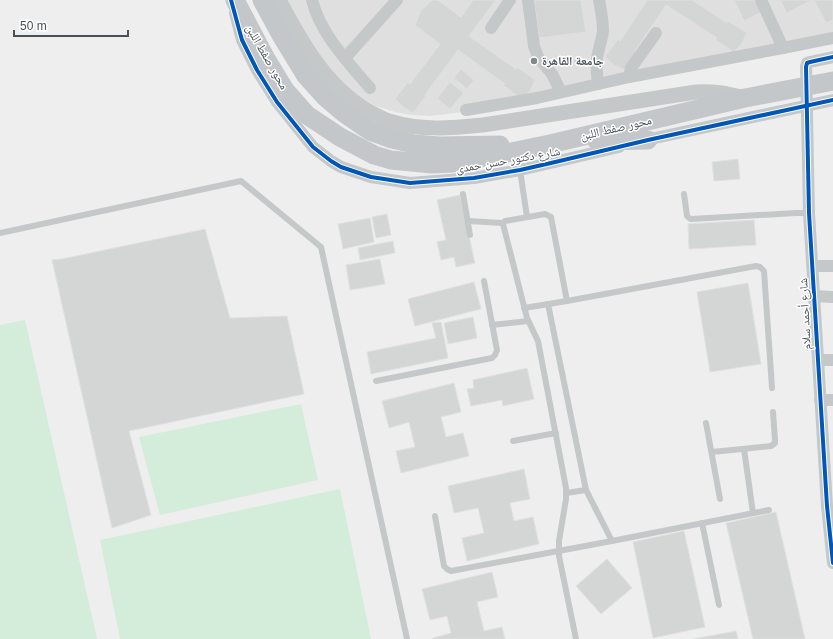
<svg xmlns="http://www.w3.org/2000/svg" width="833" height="639" font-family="Helvetica,'Noto Naskh Arabic',sans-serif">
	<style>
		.education { fill: #e0dfdf }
		.green { fill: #d4ecda }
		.building { fill: #d4d6d6; stroke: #dfe0e1 }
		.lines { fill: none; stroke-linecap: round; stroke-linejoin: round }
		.path { stroke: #b5c0bb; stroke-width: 2.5; stroke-dasharray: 3 2; stroke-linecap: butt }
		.service { stroke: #c5c8c9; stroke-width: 6 }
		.minor { stroke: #c5c8c9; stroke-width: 12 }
		.tertiary { stroke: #c5c8c9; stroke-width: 15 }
		.primary { stroke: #c3c7c9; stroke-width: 19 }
		.cycleway-casing { stroke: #fff; stroke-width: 6 }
		.cycleway { stroke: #0057b8; stroke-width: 4 }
		.poi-dot { fill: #81898c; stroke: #fff; stroke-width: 1.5 }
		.labels { text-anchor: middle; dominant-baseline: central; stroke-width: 3; stroke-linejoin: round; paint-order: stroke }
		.street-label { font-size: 12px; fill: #475258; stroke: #fff }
		.poi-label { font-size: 12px; font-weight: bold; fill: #475258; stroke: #fff; text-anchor: start }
	</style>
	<rect width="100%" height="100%" fill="#eee"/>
	<polygon class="education" points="285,0 833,0 833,44 496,108 430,116 411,115 395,112 376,106 360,97 342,83 328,68"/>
	<g class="green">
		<polygon points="25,320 97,639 0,639 0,325"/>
		<polygon points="301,404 318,480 160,515 139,437"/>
		<polygon points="340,489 371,639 120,639 100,540"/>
	</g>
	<g class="building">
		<polygon points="432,0 438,0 461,17 473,0 496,0 469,36 516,69 517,67 535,80 530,91 521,99 503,85 505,84 458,50 425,95 426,96 413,113 403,107 395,99 408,82 410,84 440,44 415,25 421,10"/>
		<polygon points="534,0 581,0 586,32 539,38"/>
		<polygon points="647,0 692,0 727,23 728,21 747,33 742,43 734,52 715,40 717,38 666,5 635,51 637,52 625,70 614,65 605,57 618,39 620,41"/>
		<polygon points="734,0 756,0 762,12 744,21"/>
		<polygon points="780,0 812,0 787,13"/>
		<polygon points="814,0 833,0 833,20 826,23"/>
		<polygon points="461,69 474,80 467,89 454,78"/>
		<polygon points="450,82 464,93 450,109 437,98"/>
		<polygon points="738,159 740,179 714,181 712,162"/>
		<polygon points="460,195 475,263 456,267 454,257 441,260 437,242 446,240 437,200"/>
		<polygon points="387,214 391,235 376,238 372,217"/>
		<polygon points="370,218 374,242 343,249 338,224"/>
		<polygon points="754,220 756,245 689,249 688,224"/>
		<polygon points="205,229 230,318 287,316 304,394 129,431 151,515 112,528 52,260 62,259"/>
		<polygon points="393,241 395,253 360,260 358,248"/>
		<polygon points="380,259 385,284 350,290 346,265"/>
		<polygon points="474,282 481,309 415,326 408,299"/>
		<polygon points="748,283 761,364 710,372 697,292"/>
		<polygon points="473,317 477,338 448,344 444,323"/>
		<polygon points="441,322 448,358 371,374 367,352 436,338 432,323"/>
		<polygon points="527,368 534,399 503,406 502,400 471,406 467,389 474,388 473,380"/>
		<polygon points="454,383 461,412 441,417 446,437 463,433 469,456 401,473 396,451 415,447 409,422 389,428 382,401"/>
		<polygon points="524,469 530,499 510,503 514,521 533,517 539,544 467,561 462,538 484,533 478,508 454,513 448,486"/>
		<polygon points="776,512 805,639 753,639 726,523"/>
		<polygon points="684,531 705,627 653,638 633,542"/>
		<polygon points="607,559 632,588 601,614 576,586"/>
		<polygon points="492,572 498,597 477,602 484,631 502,627 505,639 433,639 433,638 451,633 447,616 430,620 422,589"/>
		<polygon points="736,631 738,639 693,639"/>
	</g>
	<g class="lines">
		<polyline class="path" points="560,64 584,60"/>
		<g class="service">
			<polyline points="520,170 527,217"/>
			<polyline points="463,194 470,235"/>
			<polyline points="684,194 687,216 689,218 691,219 796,213 809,213"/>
			<polyline points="468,221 503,223"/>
			<polyline points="0,233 241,181 321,247 407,639"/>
			<polyline points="567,301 551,217 545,214 505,221 503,224 527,318 538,341 566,488 566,499 559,541 559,556 576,639"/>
			<polyline points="548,304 586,490 612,541"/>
			<polyline points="524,308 567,301 756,266 760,267 764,271 772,388"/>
			<polyline points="492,325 528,321"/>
			<polyline points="376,381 492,358 495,355 497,350 484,281"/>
			<polyline points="706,423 720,499"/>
			<polyline points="513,441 556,433"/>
			<polyline points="744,449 753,513"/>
			<polyline points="712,452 771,446 775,443 775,440 773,412"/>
			<polyline points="566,493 586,490"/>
			<polyline points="435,516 444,566 447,569 451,571 612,541 769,510"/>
			<polyline points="702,523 719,605"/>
		</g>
		<g class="minor">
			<path d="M312,0c9,35 36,62 58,88"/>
			<polyline points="528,0 534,46 538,57 552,74 561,92"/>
			<polyline points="761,0 783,48"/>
			<polyline points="235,13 242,40 257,70 277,102 313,147 331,161 341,167 371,177 410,183 449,180 474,178 520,170 619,147"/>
			<polyline points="491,28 510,0"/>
			<polyline points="833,57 810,62 807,63 806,67 809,213 827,506 833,563"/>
			<polyline points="345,58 397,0"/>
			<polyline points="629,77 631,68 656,33"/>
			<path d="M598,84c-1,-8 -2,-17 -1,-25 1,-10 5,-18 6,-28 0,-10 -2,-21 -4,-31"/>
			<polyline points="466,110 537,98 629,77 783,48 833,38"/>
			<polyline points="641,141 833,100"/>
			<polyline points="813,266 833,266"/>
			<polyline points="814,296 833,297"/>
			<polyline points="818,360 833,360"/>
			<polyline points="820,400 833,400"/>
		</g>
		<path class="tertiary" d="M279,0c24,45 51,94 99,116 4,2 7,4 11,5 31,10 63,7 94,4l213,-33c19,-1 29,1 48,6"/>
		<g class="primary">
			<polyline points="235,0 266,59 285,90 307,115 340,137 374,155 391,160 432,164 453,163 492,156 550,144 745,98 833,81"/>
			<polyline points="262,0 281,35 306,76 325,97 345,114 370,131 392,139 414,144 439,146 500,145"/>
			<polyline points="597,141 648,140"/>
		</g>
		<defs>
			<g id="cycleway">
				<polyline points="231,0 242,40 257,70 277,102 313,147 331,161 341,167 371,177 410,183 474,178 520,170 551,163 648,140 833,100"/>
				<polyline points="833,57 810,62 807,63 806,67 809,213 827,506 833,563"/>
			</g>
		</defs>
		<use href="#cycleway" class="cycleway-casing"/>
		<use href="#cycleway" class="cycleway"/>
	</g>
	<circle class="poi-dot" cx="534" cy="61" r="4"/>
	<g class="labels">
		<g class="street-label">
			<text transform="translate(267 57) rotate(60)">محور صفط اللبن</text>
			<text transform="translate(616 128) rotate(-13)">محور صفط اللبن</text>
			<text transform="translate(508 160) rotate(-10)">شارع دكتور حسن حمدى</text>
			<text transform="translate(805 314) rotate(-93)">شارع أحمد سلام</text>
		</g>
		<g class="poi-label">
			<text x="542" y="61">جامعة القاهرة</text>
		</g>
	</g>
	<path d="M14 30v6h114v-6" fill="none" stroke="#475258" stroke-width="2"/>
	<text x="20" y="30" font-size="12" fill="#475258" stroke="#ffffff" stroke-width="3" paint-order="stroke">50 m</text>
</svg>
